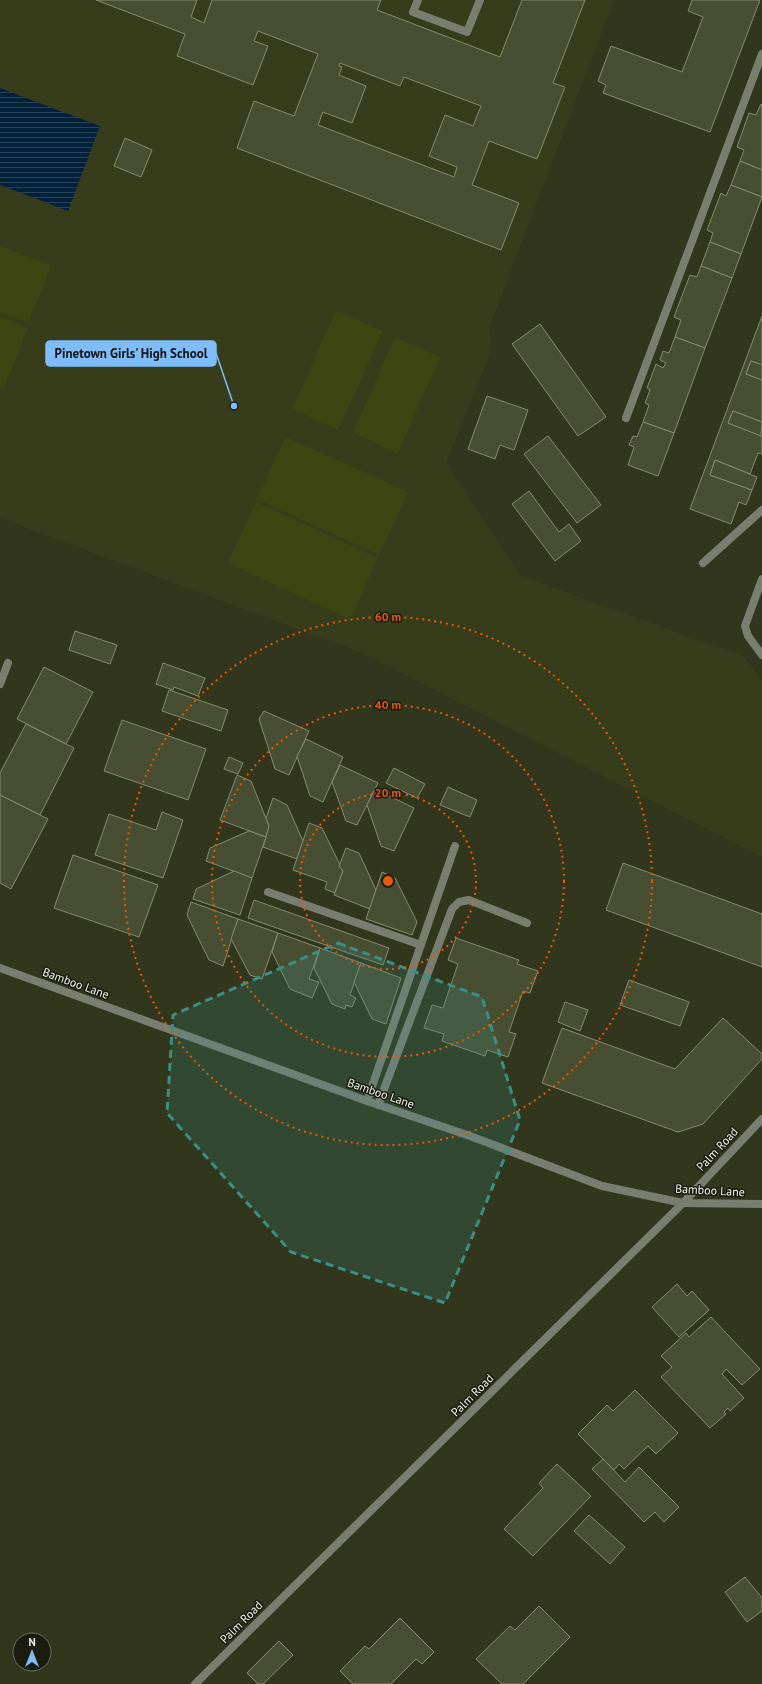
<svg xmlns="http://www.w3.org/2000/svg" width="762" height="1684" font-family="'PT Sans',sans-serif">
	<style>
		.built { fill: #373d1b }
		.green { fill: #3d4612 }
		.water { fill: url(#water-rules) }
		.building { fill: #484e32; stroke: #868c6f; fill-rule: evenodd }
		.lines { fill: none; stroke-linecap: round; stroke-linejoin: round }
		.service { stroke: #7a7e71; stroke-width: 8 }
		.minor { stroke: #7a7e71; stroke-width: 8 }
		.marked { fill: #3b8f85; fill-opacity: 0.2; stroke: #3b8f85; stroke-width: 3; stroke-dasharray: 8 5; stroke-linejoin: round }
		.ring { fill: none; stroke: #e8590c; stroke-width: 2; stroke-dasharray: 2 4 }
		.labels { text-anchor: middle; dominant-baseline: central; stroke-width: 3; stroke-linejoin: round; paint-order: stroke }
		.street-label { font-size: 12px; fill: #edf1e1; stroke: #1a1c10 }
		.centre { fill: #e8590c; stroke: #1a1c10; stroke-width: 2 }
		.ring-label { font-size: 12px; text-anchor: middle; font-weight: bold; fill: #e8590c; stroke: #1a1c10; stroke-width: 3; stroke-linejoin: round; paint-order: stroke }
		.leader { fill: none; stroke: #7ebdf9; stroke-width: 1.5 }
		.callout-dot { fill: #7ebdf9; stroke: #1a1c10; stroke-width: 1.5 }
		.callout { fill: #7ebdf9; stroke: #7ebdf9; stroke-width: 1.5 }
		.callout-label { font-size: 13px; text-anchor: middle; font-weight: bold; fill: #111 }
	</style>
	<defs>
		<pattern id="water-rules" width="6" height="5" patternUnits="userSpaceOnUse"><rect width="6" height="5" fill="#03213b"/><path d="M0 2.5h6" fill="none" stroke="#284257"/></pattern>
	</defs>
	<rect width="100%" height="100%" fill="#31361c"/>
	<polygon class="built" points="0,0 614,0 489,328 492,349 446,463 521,576 743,656 762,680 762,857 364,654 0,518"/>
	<g class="green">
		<polygon points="0,246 51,266 28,323 0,312"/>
		<polygon points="336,311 383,331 338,430 292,409"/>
		<polygon points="0,317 28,328 4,388 0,387"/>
		<polygon points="395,337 440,357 398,453 353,433"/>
		<polygon points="286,437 408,492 379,555 257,499"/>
		<polygon points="256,502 378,558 350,619 228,563"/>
	</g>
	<polygon class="water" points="0,88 100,126 68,211 0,185"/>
	<g class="building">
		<path d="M96,0h101l-6,17 13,6 8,-23h169l-4,10 123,47 22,-57h63l-32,83 12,4 -28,72 -48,-18 -17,44 47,18 -18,47 -264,-102 17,-47 40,15 24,-62 -60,-23 -4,10 14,5 -15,39 -76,-29 8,-22zM340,63l60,23 4,-9 77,29 -8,20 -28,-11 -16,41 28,11 -3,10 -136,-52 5,-13 29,11 14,-37 -27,-11 3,-8 -3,-1z"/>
		<polygon points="692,0 760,0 710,132 603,93 606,85 598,81 611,46 682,72 703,17 688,11"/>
		<polygon points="761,104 762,105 762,170 740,161 744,150 737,147 749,113 756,115"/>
		<polygon points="125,138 152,150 141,177 114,166"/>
		<polygon points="740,161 762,170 762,197 731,185"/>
		<polygon points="731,185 762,197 741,254 710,242 713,233 707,230 721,193 726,196"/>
		<polygon points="710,242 741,254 732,278 701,266"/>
		<polygon points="701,266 732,278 705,348 675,337 681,320 674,317 690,275 697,277"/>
		<polygon points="762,316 762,365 751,361 746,374 762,380 762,422 733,411 728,423 762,436 762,454 758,453 750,474 715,460 710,475 752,490 746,505 739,502 731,524 690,509"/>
		<polygon points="540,324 606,417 578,436 512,344"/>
		<polygon points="675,337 705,348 674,433 643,422 649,405 645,403 650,390 647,388 656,364 663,368 666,363 660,360 663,351 669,353"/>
		<polygon points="751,361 762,365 762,380 746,374"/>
		<polygon points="487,396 528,410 514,450 500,445 495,459 468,449"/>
		<polygon points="733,411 762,422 761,436 728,423"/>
		<polygon points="643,422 674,433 658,476 628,465 634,447 629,445 633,436 637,437"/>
		<polygon points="548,436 601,505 577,523 524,454"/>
		<polygon points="715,460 757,477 752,490 710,475"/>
		<polygon points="529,491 559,532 569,524 581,541 555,561 512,504"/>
		<polygon points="75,631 117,645 110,664 69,650"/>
		<polygon points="163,663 205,678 198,696 174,687 173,690 156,684"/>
		<polygon points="44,667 93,692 66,744 17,719"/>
		<polygon points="169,690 228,710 221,731 162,711"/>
		<polygon points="264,711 309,731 289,775 275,769 259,719"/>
		<polygon points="122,720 206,749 188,800 104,771"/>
		<polygon points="26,724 74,748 40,815 0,795 0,773"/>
		<polygon points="306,739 343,757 323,802 310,796 297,756"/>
		<polygon points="229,757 243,763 238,774 224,769"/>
		<polygon points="340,765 378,783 357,825 346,821 332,782"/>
		<polygon points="394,768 425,784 417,798 386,783"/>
		<polygon points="237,775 251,781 269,826 266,837 220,820"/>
		<polygon points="448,787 477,800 470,817 440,805"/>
		<polygon points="375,789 414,808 394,851 381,846 367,805"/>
		<polygon points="0,795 48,819 11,889 0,883"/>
		<polygon points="273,798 287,805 303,841 297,859 263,847 269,826 266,818"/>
		<polygon points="162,812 183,820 163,878 95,855 109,814 156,830"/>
		<polygon points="309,823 322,828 343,871 335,893 325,889 327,882 293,870"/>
		<polygon points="249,831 266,837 252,878 206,861 210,848"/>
		<polygon points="346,848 359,853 376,890 370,909 334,895 343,871 339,866"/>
		<polygon points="73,855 158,885 139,937 54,908"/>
		<polygon points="623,863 762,914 762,967 606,910"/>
		<polygon points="234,871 252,878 240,915 193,899 196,889"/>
		<polygon points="382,872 395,878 417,922 412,935 366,919"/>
		<polygon points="254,900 389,948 383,965 248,918"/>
		<polygon points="191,902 238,919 223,966 209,960 187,915"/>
		<polygon points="238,919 278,933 262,979 250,975 231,939"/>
		<polygon points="278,933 320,948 309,979 319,982 312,998 290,989 272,952"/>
		<polygon points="456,938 519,960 517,964 538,971 530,993 523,991 509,1032 516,1034 508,1057 487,1050 485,1056 442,1041 444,1034 424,1028 432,1005 443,1008 458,964 448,960"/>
		<polygon points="320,948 361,963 350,995 356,998 352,1007 346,1005 345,1009 332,1004 314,968"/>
		<polygon points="361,963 401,978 386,1024 372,1019 354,982"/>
		<polygon points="629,980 689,1002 680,1026 620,1005"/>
		<polygon points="565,1002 588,1010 580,1031 558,1022"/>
		<polygon points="723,1018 762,1054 762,1059 703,1124 678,1132 542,1083 562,1028 675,1069"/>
		<polygon points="677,1284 687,1296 692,1291 709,1310 679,1337 652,1307"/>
		<polygon points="711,1317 760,1369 742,1385 726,1369 722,1374 744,1398 730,1411 728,1408 724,1412 726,1414 710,1428 661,1377 672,1367 661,1356 686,1333 689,1337"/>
		<polygon points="635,1390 678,1433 656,1454 648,1446 624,1469 619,1464 614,1470 578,1434 607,1405 613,1411"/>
		<polygon points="603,1459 625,1482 639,1467 679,1507 664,1522 655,1512 644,1522 592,1469"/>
		<polygon points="557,1464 591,1496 533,1556 504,1529 543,1488 539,1483"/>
		<polygon points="589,1515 625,1547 610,1564 574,1531"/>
		<polygon points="745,1577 762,1598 762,1611 747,1622 725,1592"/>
		<polygon points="539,1606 570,1637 523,1684 502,1684 476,1659 510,1626 515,1630"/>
		<polygon points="400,1618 434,1652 422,1664 416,1659 391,1684 353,1684 340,1671 365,1646 369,1649"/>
		<polygon points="279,1641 293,1655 263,1684 258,1684 247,1673"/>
	</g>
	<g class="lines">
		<g class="service">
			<polyline points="418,0 413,12 467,32 480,0"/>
			<polyline points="626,418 762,54"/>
			<polyline points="703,563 762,510"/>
			<polyline points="762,579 745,626 748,636 762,655"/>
			<polyline points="0,684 8,663"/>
			<polyline points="268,892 421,945"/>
			<polyline points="367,1101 455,846"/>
			<polyline points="378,1105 452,909 459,902 469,900 527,923"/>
		</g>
		<g class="minor">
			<polyline points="0,968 367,1101 470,1136 602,1186 683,1203 762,1204"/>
			<polyline points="195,1684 683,1203 762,1119"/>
		</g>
	</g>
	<path class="marked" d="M338,943l144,54 38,123 -75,183 -154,-51 -124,-139 6,-98z"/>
	<g class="ring">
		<circle cx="388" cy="881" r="88"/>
		<circle cx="388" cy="881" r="176"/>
		<circle cx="388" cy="881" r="264"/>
	</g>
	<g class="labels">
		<g class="street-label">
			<text transform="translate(76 983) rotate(20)">Bamboo Lane</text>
			<text transform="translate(381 1093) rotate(19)">Bamboo Lane</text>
			<text transform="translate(717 1149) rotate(-47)">Palm Road</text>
			<text transform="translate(710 1190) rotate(3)">Bamboo Lane</text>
			<text transform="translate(472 1395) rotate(-45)">Palm Road</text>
			<text transform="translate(241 1622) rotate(-45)">Palm Road</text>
		</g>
	</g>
	<circle cx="388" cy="881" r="6" class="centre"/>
	<g class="ring-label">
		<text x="388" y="621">60 m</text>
		<text x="388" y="709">40 m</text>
		<text x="388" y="797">20 m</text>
	</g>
	<path class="leader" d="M234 406L216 353"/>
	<circle class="callout-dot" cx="234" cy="406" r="4"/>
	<rect class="callout" x="46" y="341" width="170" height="25" rx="4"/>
	<g class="callout-label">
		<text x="131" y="358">Pinetown Girls' High School</text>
	</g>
	<g transform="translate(32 1652)"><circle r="19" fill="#1a1c10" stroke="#6e7164"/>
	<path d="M0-3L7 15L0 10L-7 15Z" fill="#7ebdf9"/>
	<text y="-6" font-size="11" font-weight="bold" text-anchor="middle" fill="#edf1e1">N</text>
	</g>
</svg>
